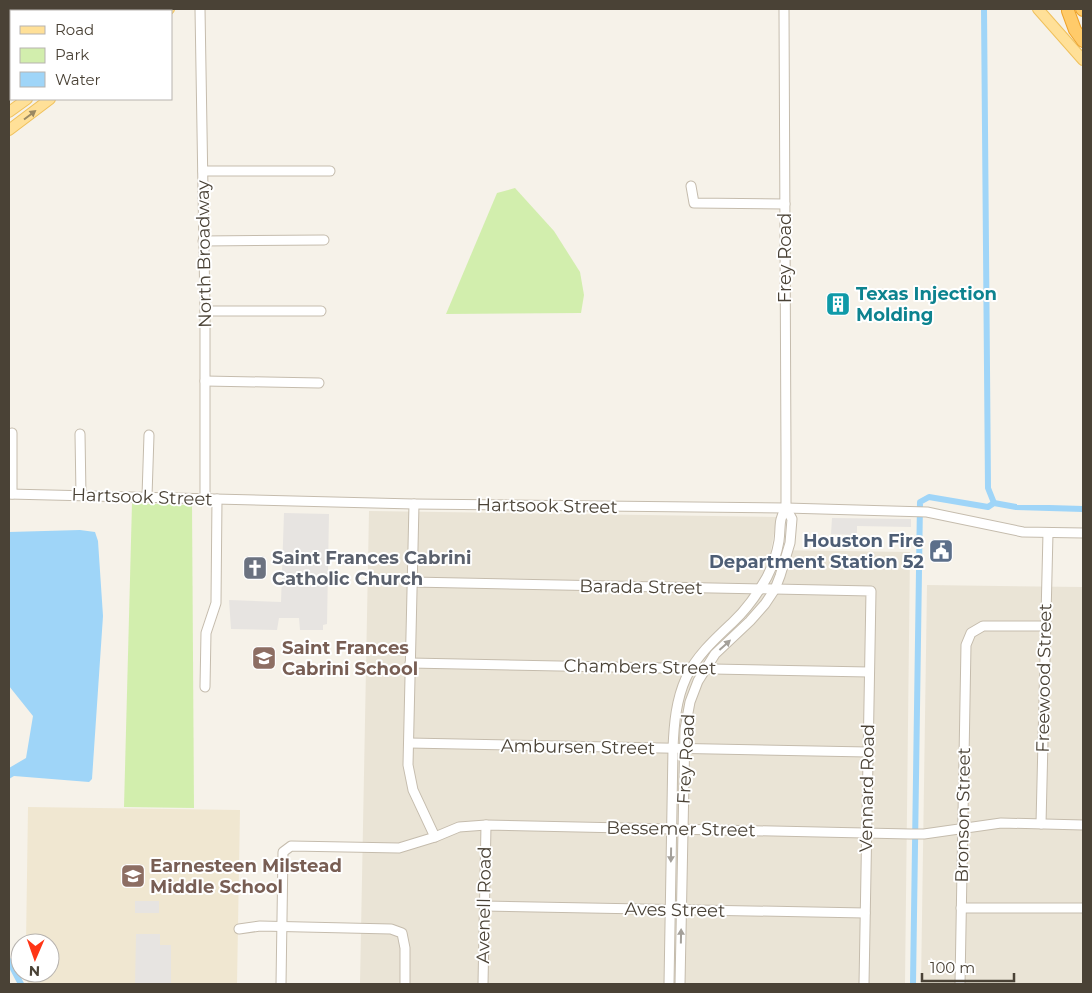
<svg xmlns="http://www.w3.org/2000/svg" width="1092" height="993" font-family="Montserrat,sans-serif">
	<style>
		.residential { fill: #eae4d6 }
		.education { fill: #f0e7d1 }
		.green { fill: #d2eead }
		.parking { fill: #e7e4e1 }
		.water { fill: #9fd5f8 }
		.lines { fill: none; stroke-linecap: round; stroke-linejoin: round }
		.canal { stroke: #9fd5f8; stroke-width: 6 }
		.minor-casing { stroke: #c5bcad; stroke-width: 11 }
		.major-casing { stroke: #f0c15c; stroke-width: 12 }
		.highway-casing { stroke: #eea32b; stroke-width: 14 }
		.minor { stroke: #fff; stroke-width: 9 }
		.major { stroke: #ffe098; stroke-width: 10 }
		.highway { stroke: #ffcb6a; stroke-width: 12 }
		.oneway { fill: #9b8962 }
		.oneway2 { fill: #a4a09a }
		.labels { text-anchor: middle; dominant-baseline: central; stroke-width: 4; stroke-linejoin: round; paint-order: stroke }
		.street-label { font-size: 18px; fill: #4a4236; stroke: #fff }
		.culture-label { font-size: 18px; font-weight: bold; fill: #0d838f; stroke: #fff; text-anchor: start }
		.service-label { font-size: 18px; font-weight: bold; fill: #4e5e75; stroke: #fff; text-anchor: end }
		.worship-label { font-size: 18px; font-weight: bold; fill: #5b616d; stroke: #fff; text-anchor: start }
		.education-label { font-size: 18px; font-weight: bold; fill: #785e54; stroke: #fff; text-anchor: start }
	</style>
	<rect width="100%" height="100%" fill="#f6f2e9"/>
	<g class="residential">
		<polygon points="369,511 777,517 771,550 910,552 905,984 360,984"/>
		<polygon points="927,585 1083,587 1083,984 921,984"/>
	</g>
	<polygon class="education" points="28,807 240,810 237,984 29,984 25,978 26,973 50,973 50,943 26,943"/>
	<g class="green">
		<polygon points="515,188 554,231 580,272 584,295 581,313 446,314 497,193"/>
		<polygon points="132,503 192,505 194,808 124,807"/>
	</g>
	<g class="parking">
		<polygon points="284,513 329,514 327,624 323,625 323,630 300,630 299,618 279,618 277,630 231,629 229,600 281,602"/>
		<polygon points="832,518 911,519 911,527 857,526 857,535 831,534"/>
		<rect x="135" y="901" width="24" height="12"/>
		<polygon points="136,934 160,934 160,945 171,945 171,984 135,984"/>
	</g>
	<polygon class="water" points="80,530 95,532 98,541 103,616 92,779 89,782 14,776 9,779 9,768 26,758 33,716 9,686 9,532"/>
	<g class="lines">
		<g class="canal">
			<polyline points="984,9 988,488 994,503"/>
			<polyline points="9,961 21,984"/>
			<polyline points="913,984 920,502 929,497 988,507 994,503 1016,507 1083,509"/>
		</g>
		<defs>
			<g id="minor">
				<polyline points="200,9 205,311 205,498"/>
				<polyline points="203,171 330,171"/>
				<polyline points="691,186 694,203 785,204"/>
				<polyline points="203,241 324,240"/>
				<polyline points="205,311 321,311"/>
				<polyline points="205,381 319,383"/>
				<polyline points="12,433 12,494"/>
				<polyline points="80,434 81,495"/>
				<polyline points="9,494 414,504 786,508 927,512 1023,532 1083,533"/>
				<polyline points="147,496 149,435"/>
				<polyline points="414,504 408,765 413,790 435,837"/>
				<polyline points="412,582 871,591 864,984"/>
				<polyline points="410,663 869,672"/>
				<polyline points="205,687 206,633 216,603 217,499"/>
				<polyline points="409,743 868,752"/>
				<polyline points="1041,824 1048,533"/>
				<polyline points="484,906 865,913"/>
				<polyline points="961,908 1083,908"/>
				<polyline points="239,929 260,926 391,929 402,933 405,948 405,984"/>
				<polyline points="281,984 283,852 291,846 399,848 435,837 459,827 486,825 910,834 924,834 1001,823 1083,825"/>
				<polyline points="483,984 486,825"/>
				<path d="M669,984l4,-236c1,-24 3,-48 13,-70 10,-22 30,-40 47,-56 14,-13 25,-29 34,-45 6,-12 10,-24 12,-36 2,-15 -1,-20 7,-33"/>
				<polyline points="680,984 685,729 690,702 698,681 715,654 750,621 765,604 775,589 780,576 790,543 792,519 786,508 786,458 784,9"/>
				<polyline points="960,984 966,645 971,633 983,626 1045,626"/>
			</g>
			<g id="major">
				<polyline points="1038,9 1083,60"/>
				<polyline points="142,11 145,9"/>
				<polyline points="166,11 169,9"/>
				<polyline points="9,112 27,99"/>
				<polyline points="9,130 50,99"/>
			</g>
			<g id="highway">
				<polyline points="1082,9 1083,10"/>
				<polyline points="1068,11 1075,30 1083,41"/>
			</g>
		</defs>
		<use href="#minor" class="minor-casing"/>
		<use href="#major" class="major-casing"/>
		<use href="#highway" class="highway-casing"/>
		<use href="#minor" class="minor"/>
		<use href="#major" class="major"/>
		<use href="#highway" class="highway"/>
	</g>
	<defs><path id="oneway-solid" d="M-6-.8H1V-3.2L6.5 0L1 3.2V.8H-6Z" transform="scale(1.25)"/></defs>
	<use class="oneway" href="#oneway-solid" transform="translate(30 115) rotate(-37)"/>
	<g class="oneway2">
		<use href="#oneway-solid" transform="translate(725 645) rotate(-42)"/>
		<use href="#oneway-solid" transform="translate(671 855) rotate(91)"/>
		<use href="#oneway-solid" transform="translate(681 936) rotate(-89)"/>
	</g>
	<defs>
		<symbol id="building-square" viewBox="-11 -11 22 22"><rect x="-9" y="-9" width="18" height="18" rx="4" fill="#0f9aa8" stroke="#fff"/><path d="M-4-6H4V6H1V3H-1V6H-4ZM-2.5-4.3h1.7v1.8h-1.7ZM.8-4.3h1.7v1.8H.8ZM-2.5-1h1.7V.8h-1.7ZM.8-1h1.7V.8H.8Z" fill="#fff"/></symbol>
		<symbol id="civic-square" viewBox="-11 -11 22 22"><rect x="-9" y="-9" width="18" height="18" rx="4" fill="#5c6f8a" stroke="#fff"/><path d="M-.6-6.5H3V-4.5H.6V-3L4-1V1h2V6H-6V1h2V-1L-.6-3ZM-1.2 2.5V6h2.4V2.5Z" fill="#fff"/></symbol>
		<symbol id="church-square" viewBox="-11 -11 22 22"><rect x="-9" y="-9" width="18" height="18" rx="4" fill="#6b7280" stroke="#fff"/><path d="M-1.2-6h2.4v3.5h3.3v2.4h-3.3V6h-2.4V-.1h-3.3v-2.4h3.3Z" fill="#fff"/></symbol>
		<symbol id="school-square" viewBox="-11 -11 22 22"><rect x="-9" y="-9" width="18" height="18" rx="4" fill="#8d6e63" stroke="#fff"/><path d="M0-5L7-2L0 1L-7-2ZM-4 1L0 2.5L4 1V4Q0 6-4 4Z" fill="#fff"/></symbol>
	</defs>
	<g fill-rule="evenodd">
		<use href="#building-square" x="824" y="290" width="28" height="28"/>
		<use href="#civic-square" x="927" y="537" width="28" height="28"/>
		<use href="#church-square" x="241" y="554" width="28" height="28"/>
		<use href="#school-square" x="250" y="644" width="28" height="28"/>
		<use href="#school-square" x="119" y="862" width="28" height="28"/>
	</g>
	<g class="labels">
		<g class="street-label">
			<text transform="translate(204 254) rotate(-91)">North Broadway</text>
			<text transform="translate(785 258) rotate(-90)">Frey Road</text>
			<text transform="translate(142 497) rotate(2)">Hartsook Street</text>
			<text transform="translate(547 506) rotate(1)">Hartsook Street</text>
			<text transform="translate(641 587) rotate(1)">Barada Street</text>
			<text transform="translate(640 667) rotate(1)">Chambers Street</text>
			<text transform="translate(1044 678) rotate(-89)">Freewood Street</text>
			<text transform="translate(578 747) rotate(1)">Ambursen Street</text>
			<text transform="translate(686 759) rotate(-87)">Frey Road</text>
			<text transform="translate(867 788) rotate(-89)">Vennard Road</text>
			<text transform="translate(963 815) rotate(-89)">Bronson Street</text>
			<text transform="translate(681 829) rotate(1)">Bessemer Street</text>
			<text transform="translate(484 905) rotate(-89)">Avenell Road</text>
			<text transform="translate(675 910) rotate(1)">Aves Street</text>
		</g>
		<g class="culture-label">
			<text x="856" y="294">Texas Injection<tspan x="856" dy="21">Molding</tspan></text>
		</g>
		<g class="service-label">
			<text x="924" y="541">Houston Fire<tspan x="924" dy="21">Department Station 52</tspan></text>
		</g>
		<g class="worship-label">
			<text x="272" y="558">Saint Frances Cabrini<tspan x="272" dy="21">Catholic Church</tspan></text>
		</g>
		<g class="education-label">
			<text x="282" y="648">Saint Frances<tspan x="282" dy="21">Cabrini School</tspan></text>
			<text x="150" y="866">Earnesteen Milstead<tspan x="150" dy="21">Middle School</tspan></text>
		</g>
	</g>
	<rect width="1092" height="993" fill="none" stroke="#4a4236" stroke-width="20"/>
	<rect x="10" y="10" width="162" height="90" fill="#ffffff" stroke="#b7b3af"/>
	<rect x="20" y="26" width="25" height="8" fill="#ffe098" stroke="#b7b3af"/>
	<text x="55" y="35" font-size="15" fill="#4a4236">Road</text>
	<rect x="20" y="48" width="25" height="15" fill="#d2eead" stroke="#b7b3af"/>
	<text x="55" y="60" font-size="15" fill="#4a4236">Park</text>
	<rect x="20" y="72" width="25" height="15" fill="#9fd5f8" stroke="#b7b3af"/>
	<text x="55" y="85" font-size="15" fill="#4a4236">Water</text>
	<g transform="translate(35 958) rotate(182)"><circle r="24" fill="#ffffff" stroke="#b7b3af"/>
	<path d="M0-4L9 19L0 12L-9 19Z" fill="#ff3516"/>
	<text y="-8" font-size="14" font-weight="bold" text-anchor="middle" fill="#4a4236">N</text>
	</g>
	<path d="M922 973v8h92v-8" fill="none" stroke="#4a4236" stroke-width="2.5"/>
	<text x="930" y="973" font-size="15" fill="#4a4236" stroke="#ffffff" stroke-width="4" paint-order="stroke">100 m</text>
</svg>
